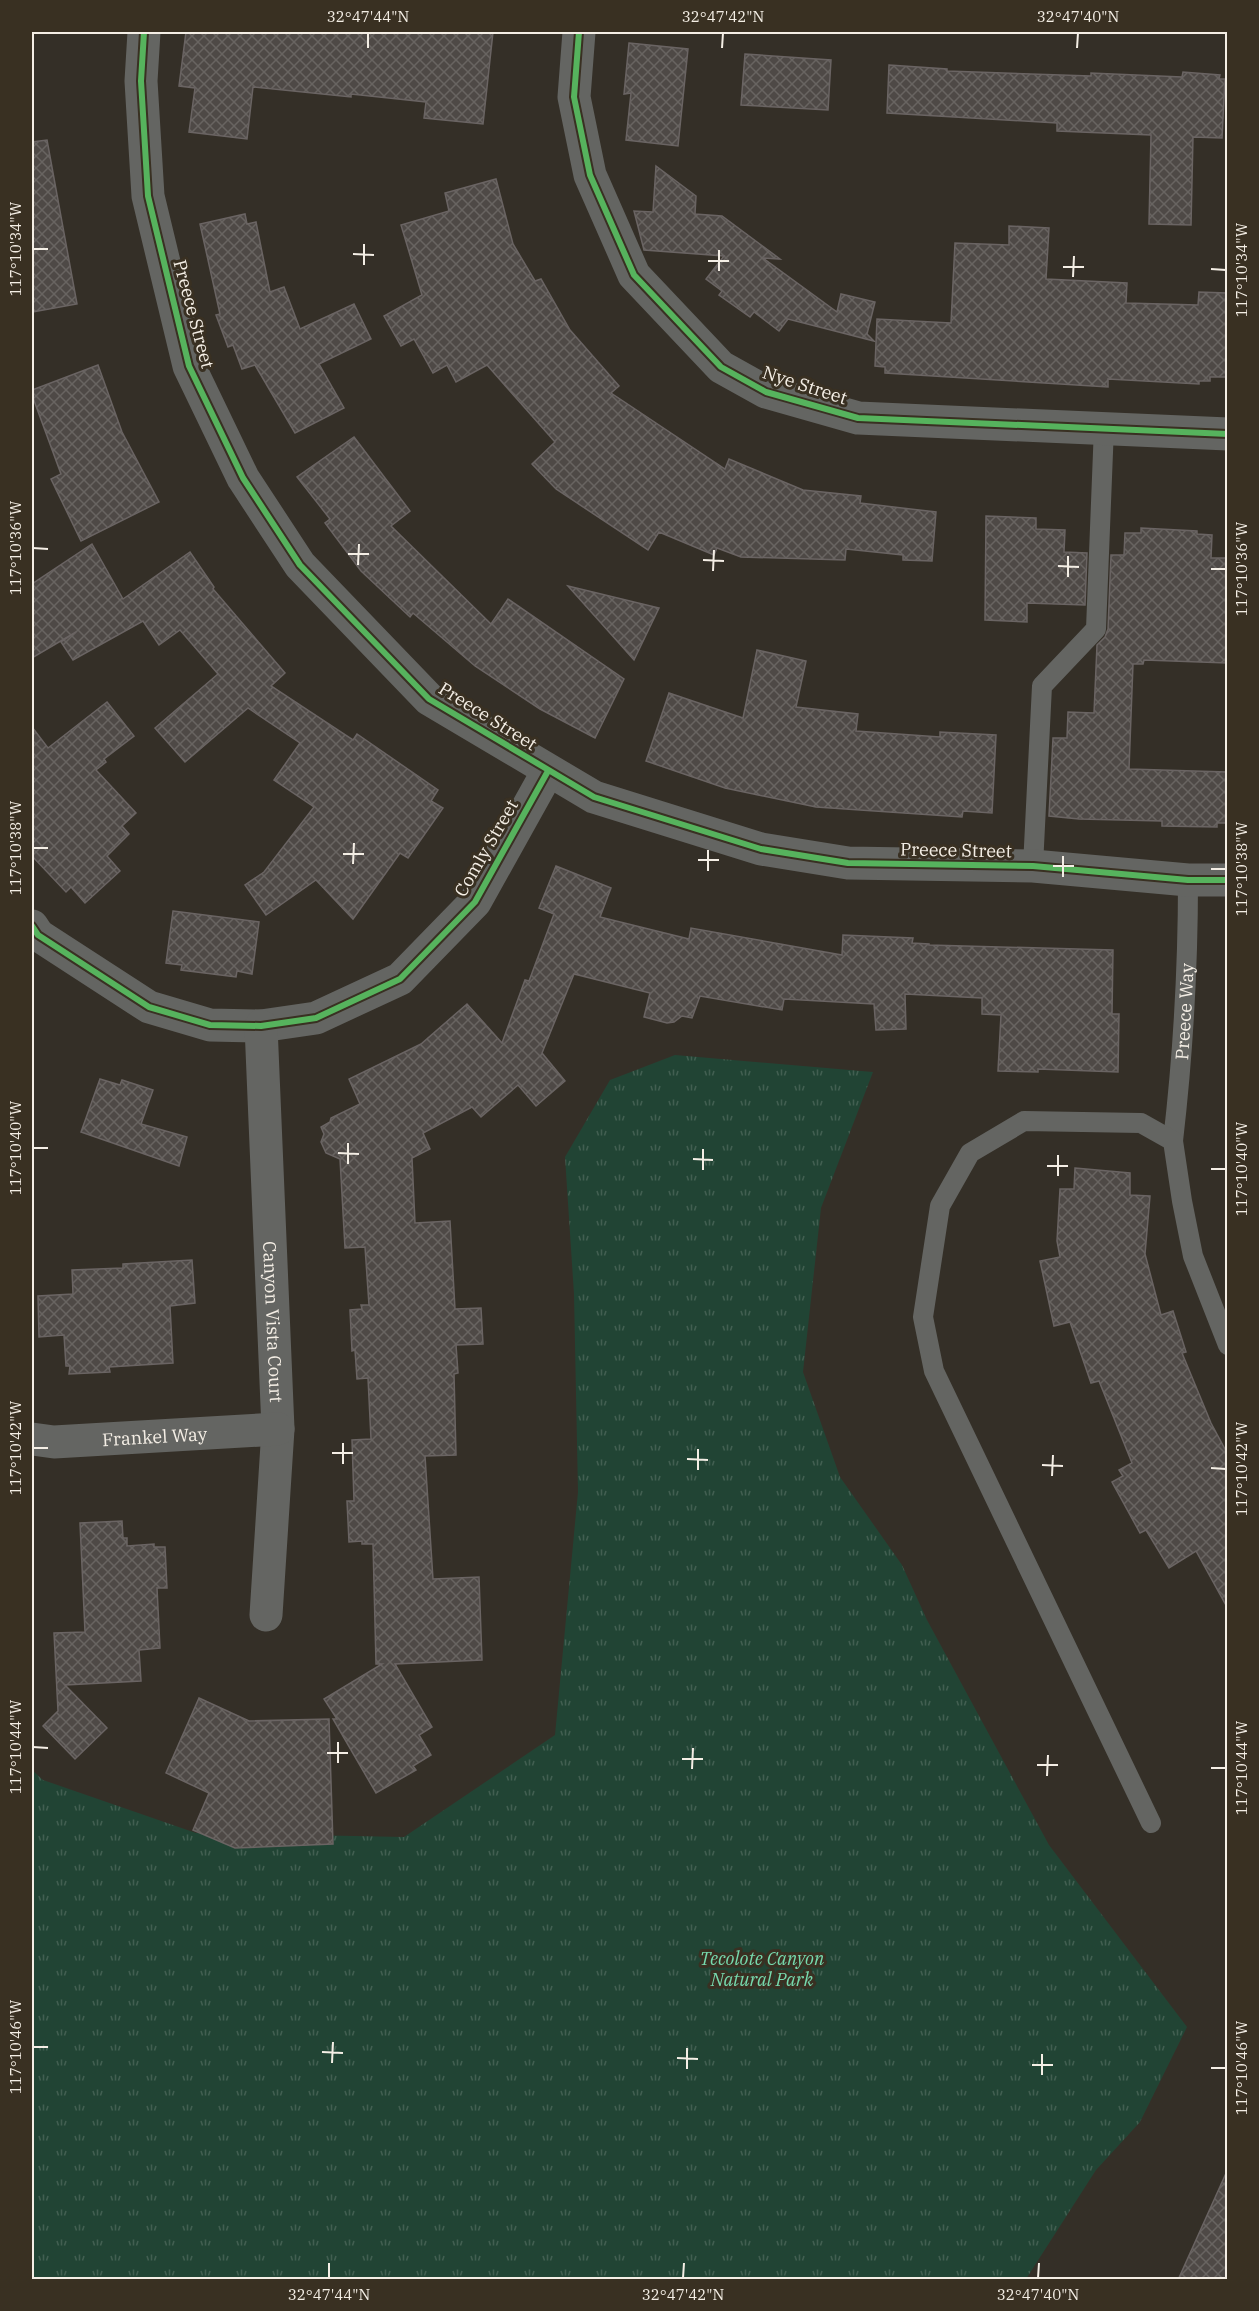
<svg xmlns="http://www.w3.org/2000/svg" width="1259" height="2311" font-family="'IBM Plex Serif',serif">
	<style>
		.park { fill: url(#park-tufts) }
		.building { fill: url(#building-cross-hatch); stroke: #6a6463; stroke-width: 1.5 }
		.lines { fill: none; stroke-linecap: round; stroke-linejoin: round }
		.service { stroke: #646562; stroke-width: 20 }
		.minor { stroke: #646562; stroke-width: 33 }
		.cycleway-casing { stroke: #393022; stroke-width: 10 }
		.cycleway { stroke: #56b35d; stroke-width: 6 }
		.ticks { fill: none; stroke: #f4eee5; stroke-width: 2 }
		.labels { text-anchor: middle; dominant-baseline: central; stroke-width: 6; stroke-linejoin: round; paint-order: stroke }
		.street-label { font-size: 18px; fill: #f4eee5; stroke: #393022 }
		.park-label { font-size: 18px; font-style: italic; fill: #76daae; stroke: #393022 }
		.neatline { fill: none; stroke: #f4eee5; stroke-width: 2 }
		.ticks-label { font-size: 15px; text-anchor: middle; fill: #f4eee5 }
	</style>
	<defs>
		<pattern id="park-tufts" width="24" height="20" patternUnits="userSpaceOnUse" patternTransform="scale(1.5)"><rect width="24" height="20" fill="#214434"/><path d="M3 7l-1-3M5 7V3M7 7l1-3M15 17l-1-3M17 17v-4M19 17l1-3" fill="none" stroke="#425f51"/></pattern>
		<pattern id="building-cross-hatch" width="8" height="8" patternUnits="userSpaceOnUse" patternTransform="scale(1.5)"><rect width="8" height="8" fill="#4e4946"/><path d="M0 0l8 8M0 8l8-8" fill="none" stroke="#686461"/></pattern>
	</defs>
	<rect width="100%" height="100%" fill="#342f27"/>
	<polygon class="park" points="675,1055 873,1072 821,1208 803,1372 840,1477 902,1565 927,1620 1049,1845 1187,2027 1140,2122 1096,2170 1026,2279 32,2279 32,1770 43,1780 196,1833 404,1837 555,1735 578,1492 574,1294 565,1157 610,1080"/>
	<g class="building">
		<polygon points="186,32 493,32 483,124 424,118 426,102 351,94 351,97 253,87 247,139 189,132 195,88 179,86"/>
		<polygon points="629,43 688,49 678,146 626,140 631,93 624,94"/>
		<polygon points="745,54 831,60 828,110 741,105"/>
		<polygon points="889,65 947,69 947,71 1091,76 1091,73 1182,77 1183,72 1220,75 1219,79 1225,79 1222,138 1193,137 1191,225 1149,224 1151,135 1057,131 1057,123 887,113"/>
		<polygon points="47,140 77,304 32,312 32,142"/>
		<polygon points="656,166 696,196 695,214 722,216 780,259 763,258 837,312 841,294 875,302 867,334 874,341 788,319 779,331 754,312 750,317 719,295 722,291 706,279 724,256 644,250 634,211 653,212"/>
		<polygon points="496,179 513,244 535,281 541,279 570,330 619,386 611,393 725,469 729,459 803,490 861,496 860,503 936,512 932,561 903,560 903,555 846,549 845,560 741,557 717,548 714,555 659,532 648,550 556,489 532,464 555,442 487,365 456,382 447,365 433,373 414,339 401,346 384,316 422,295 401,225 449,211 445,193"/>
		<polygon points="245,214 247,224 256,222 270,292 284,287 300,329 354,304 371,339 319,364 344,408 295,433 255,365 242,369 233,345 228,347 216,315 220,314 200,224"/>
		<polygon points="1009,226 1049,228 1046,279 1127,283 1126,303 1198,305 1199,292 1227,293 1227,377 1210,377 1210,381 1199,381 1199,384 1108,379 1108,387 885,373 885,367 875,366 877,319 951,323 955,243 1009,245"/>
		<polygon points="98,365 122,432 159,502 81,541 51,479 61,474 32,395 32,390"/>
		<polygon points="354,437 410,511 391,526 491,624 508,599 624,679 595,738 540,709 475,666 413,613 410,617 361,571 325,523 330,519 297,477"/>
		<polygon points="986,516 1036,518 1036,529 1065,530 1064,552 1087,553 1085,605 1027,603 1027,622 985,620"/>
		<polygon points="1141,528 1197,531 1197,534 1212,535 1211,558 1227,558 1227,663 1144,660 1143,664 1133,664 1129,769 1227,772 1227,823 1217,823 1217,827 1162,826 1162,821 1079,819 1049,816 1053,738 1067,738 1068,712 1094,713 1097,645 1105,637 1108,629 1111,555 1124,555 1125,533 1141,533"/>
		<polygon points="92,544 123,599 190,552 214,587 213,589 285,673 271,686 353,740 357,734 438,790 431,801 443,808 408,858 400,853 353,919 316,880 266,915 245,885 264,872 314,807 274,780 300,743 248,708 185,762 155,728 218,674 180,630 159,645 143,621 73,660 61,642 76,632 32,658 32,584"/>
		<polygon points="568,586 659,608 634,660"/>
		<polygon points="757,650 806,661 796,707 858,714 856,731 940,737 940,732 996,735 992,813 963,811 962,817 816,807 725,788 646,761 669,693 743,718"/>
		<polygon points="107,702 134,736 104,759 106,762 96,770 136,813 122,826 129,834 107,856 120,871 85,903 71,887 66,892 32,856 32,727 48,748"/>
		<polygon points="556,866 611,888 600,917 689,939 691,928 842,955 843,935 913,938 912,943 929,944 929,945 1113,950 1112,1014 1119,1014 1118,1072 1038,1069 1038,1072 998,1071 1001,1015 982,1014 982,998 905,994 906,1029 876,1030 874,1004 784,999 782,1010 700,996 692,1018 682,1016 674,1022 667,1023 644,1017 650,993 574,974 542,1053 565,1081 536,1106 518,1085 481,1117 472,1107 423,1133 430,1149 412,1158 415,1223 450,1221 455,1309 481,1308 483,1344 456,1345 458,1373 454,1374 456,1455 425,1456 433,1579 479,1577 482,1660 395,1664 432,1727 419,1735 431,1755 413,1766 416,1770 376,1793 333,1719 337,1719 324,1699 382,1664 376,1664 373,1544 362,1544 362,1541 349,1542 347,1501 354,1501 352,1440 371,1439 368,1378 357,1379 355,1350 352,1351 350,1310 362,1309 361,1305 369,1305 365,1247 345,1248 340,1159 326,1153 321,1142 324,1134 321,1127 330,1122 331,1118 360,1104 349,1079 421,1044 467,1004 502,1043 525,980 529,981 554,914 539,908"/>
		<polygon points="173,911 259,922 252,974 237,971 236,977 181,970 182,965 166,963"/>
		<polygon points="100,1079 120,1085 122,1080 153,1090 141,1124 187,1137 179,1166 81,1132"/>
		<polygon points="1075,1168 1130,1173 1130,1195 1150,1196 1145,1254 1161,1315 1173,1311 1186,1352 1182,1353 1211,1423 1227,1453 1227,1607 1196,1551 1169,1568 1146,1530 1140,1533 1112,1482 1123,1476 1119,1470 1132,1463 1099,1381 1091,1383 1070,1322 1054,1326 1040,1261 1060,1257 1057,1241 1060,1189 1074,1189"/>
		<polygon points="192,1260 195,1303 170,1306 173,1363 109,1367 110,1372 69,1374 70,1366 66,1366 64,1335 39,1337 38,1296 73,1294 72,1270 123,1268 123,1264"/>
		<polygon points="122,1521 123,1538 127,1538 127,1546 154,1544 154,1547 165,1547 167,1588 157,1588 160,1648 139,1650 141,1681 65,1685 107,1728 75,1759 43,1726 58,1711 54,1633 85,1632 80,1523"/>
		<polygon points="199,1698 249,1721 329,1719 333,1844 235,1848 193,1830 209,1793 166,1773"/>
		<polygon points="1227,2171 1227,2280 1178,2280"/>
	</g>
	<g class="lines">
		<g class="service">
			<polyline points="1033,866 1042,686 1096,629 1104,427"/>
			<path id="s1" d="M1173,1141c10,-86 15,-174 15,-261"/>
			<polyline points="1151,1823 934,1371 923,1317 940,1206 970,1153 1024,1121 1141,1123 1173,1141 1182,1201 1193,1256 1228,1345"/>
		</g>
		<g class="minor">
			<polyline points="144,32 141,81 148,196 189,366 243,478 300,565 429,699 594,797 761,849 848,863 1033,866 1188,880 1228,880"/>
			<polyline points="579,32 574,97 590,175 634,275 721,367 766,392 858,418 1228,434"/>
			<polyline points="32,926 38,935 149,1007 210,1025 261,1026 316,1018 400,979 475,902 548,771"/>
			<path id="s2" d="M261,1026l17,403 -12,186"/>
			<path id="s3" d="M32,1439l22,3 224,-13"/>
		</g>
		<defs>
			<g id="cycleway">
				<polyline points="144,32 141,81 148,196 189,366 243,478 300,565 429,699 594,797 761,849 848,863 1033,866 1188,880 1228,880"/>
				<polyline points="579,32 574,97 590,175 634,275 721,367 766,392 858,418 1228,434"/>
				<polyline points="32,926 38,935 149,1007 210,1025 261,1026 316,1018 400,979 475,902 548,771"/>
			</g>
		</defs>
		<use href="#cycleway" class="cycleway-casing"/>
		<use href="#cycleway" class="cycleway"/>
	</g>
	<path class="ticks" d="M368,48v-15M722,48l1,-15M1077,48l1,-15M33,249h15M353,254l21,1M708,261h21M364,265v-21M1063,267h21M1211,269l15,1M719,271v-21M1073,277l1,-21M33,548l15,1M348,554h21M703,560l21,1M358,565l1,-21M1058,566l21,1M1211,569h15M713,571l1,-21M1068,577v-21M33,848h15M343,854h21M698,860h21M353,864l1,-21M1053,866h21M1211,869h15M708,871v-21M1063,877v-21M33,1148h15M338,1153l21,1M693,1159l20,1M348,1164v-21M1047,1166h21M1211,1169h15M703,1170v-21M1058,1176v-21M33,1448h15M332,1453h21M687,1459l21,1M343,1464v-21M1042,1465l21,1M1211,1468l15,1M698,1470v-21M1052,1476l1,-21M33,1747l15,1M327,1753h21M682,1759h21M338,1763v-21M1037,1765h21M1211,1768h15M692,1769l1,-21M1047,1776l1,-21M33,2047h15M322,2052l21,1M677,2058l21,1M332,2063l1,-21M1032,2065h21M1211,2068h15M687,2069v-21M1042,2075v-21M329,2278v-15M683,2278l1,-15M1038,2278l1,-15"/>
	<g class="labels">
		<g class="street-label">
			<text transform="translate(194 314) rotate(75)">Preece Street</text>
			<text transform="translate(805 385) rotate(18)">Nye Street</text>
			<text transform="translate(488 716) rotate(32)">Preece Street</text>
			<text transform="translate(486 848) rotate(-60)">Comly Street</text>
			<text transform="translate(956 850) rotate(1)">Preece Street</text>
			<text stroke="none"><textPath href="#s1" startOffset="130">Preece Way</textPath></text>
			<text stroke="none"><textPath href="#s2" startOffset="296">Canyon Vista Court</textPath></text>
			<text stroke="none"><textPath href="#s3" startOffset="123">Frankel Way</textPath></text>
		</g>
		<g class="park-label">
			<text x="762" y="1958">Tecolote Canyon<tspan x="762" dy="21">Natural Park</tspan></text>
		</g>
	</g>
	<rect width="1259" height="2311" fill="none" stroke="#393022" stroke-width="66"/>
	<rect x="33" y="33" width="1193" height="2245" class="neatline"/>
	<g class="ticks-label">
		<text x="368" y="22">32°47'44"N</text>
		<text x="723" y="22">32°47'42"N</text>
		<text x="1078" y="22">32°47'40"N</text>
		<text transform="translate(16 249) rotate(-90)" y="5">117°10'34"W</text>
		<text transform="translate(1242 270) rotate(-90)" y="5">117°10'34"W</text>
		<text transform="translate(16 548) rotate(-90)" y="5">117°10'36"W</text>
		<text transform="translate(1242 569) rotate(-90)" y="5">117°10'36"W</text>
		<text transform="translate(16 848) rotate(-90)" y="5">117°10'38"W</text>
		<text transform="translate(1242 869) rotate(-90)" y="5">117°10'38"W</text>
		<text transform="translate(16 1148) rotate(-90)" y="5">117°10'40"W</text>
		<text transform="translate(1242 1169) rotate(-90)" y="5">117°10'40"W</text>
		<text transform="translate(16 1448) rotate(-90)" y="5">117°10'42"W</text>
		<text transform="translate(1242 1469) rotate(-90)" y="5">117°10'42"W</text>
		<text transform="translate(16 1747) rotate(-90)" y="5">117°10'44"W</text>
		<text transform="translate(1242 1768) rotate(-90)" y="5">117°10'44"W</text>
		<text transform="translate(16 2047) rotate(-90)" y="5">117°10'46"W</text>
		<text transform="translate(1242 2068) rotate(-90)" y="5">117°10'46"W</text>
		<text x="329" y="2300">32°47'44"N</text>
		<text x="683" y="2300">32°47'42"N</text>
		<text x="1038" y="2300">32°47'40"N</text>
	</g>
</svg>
